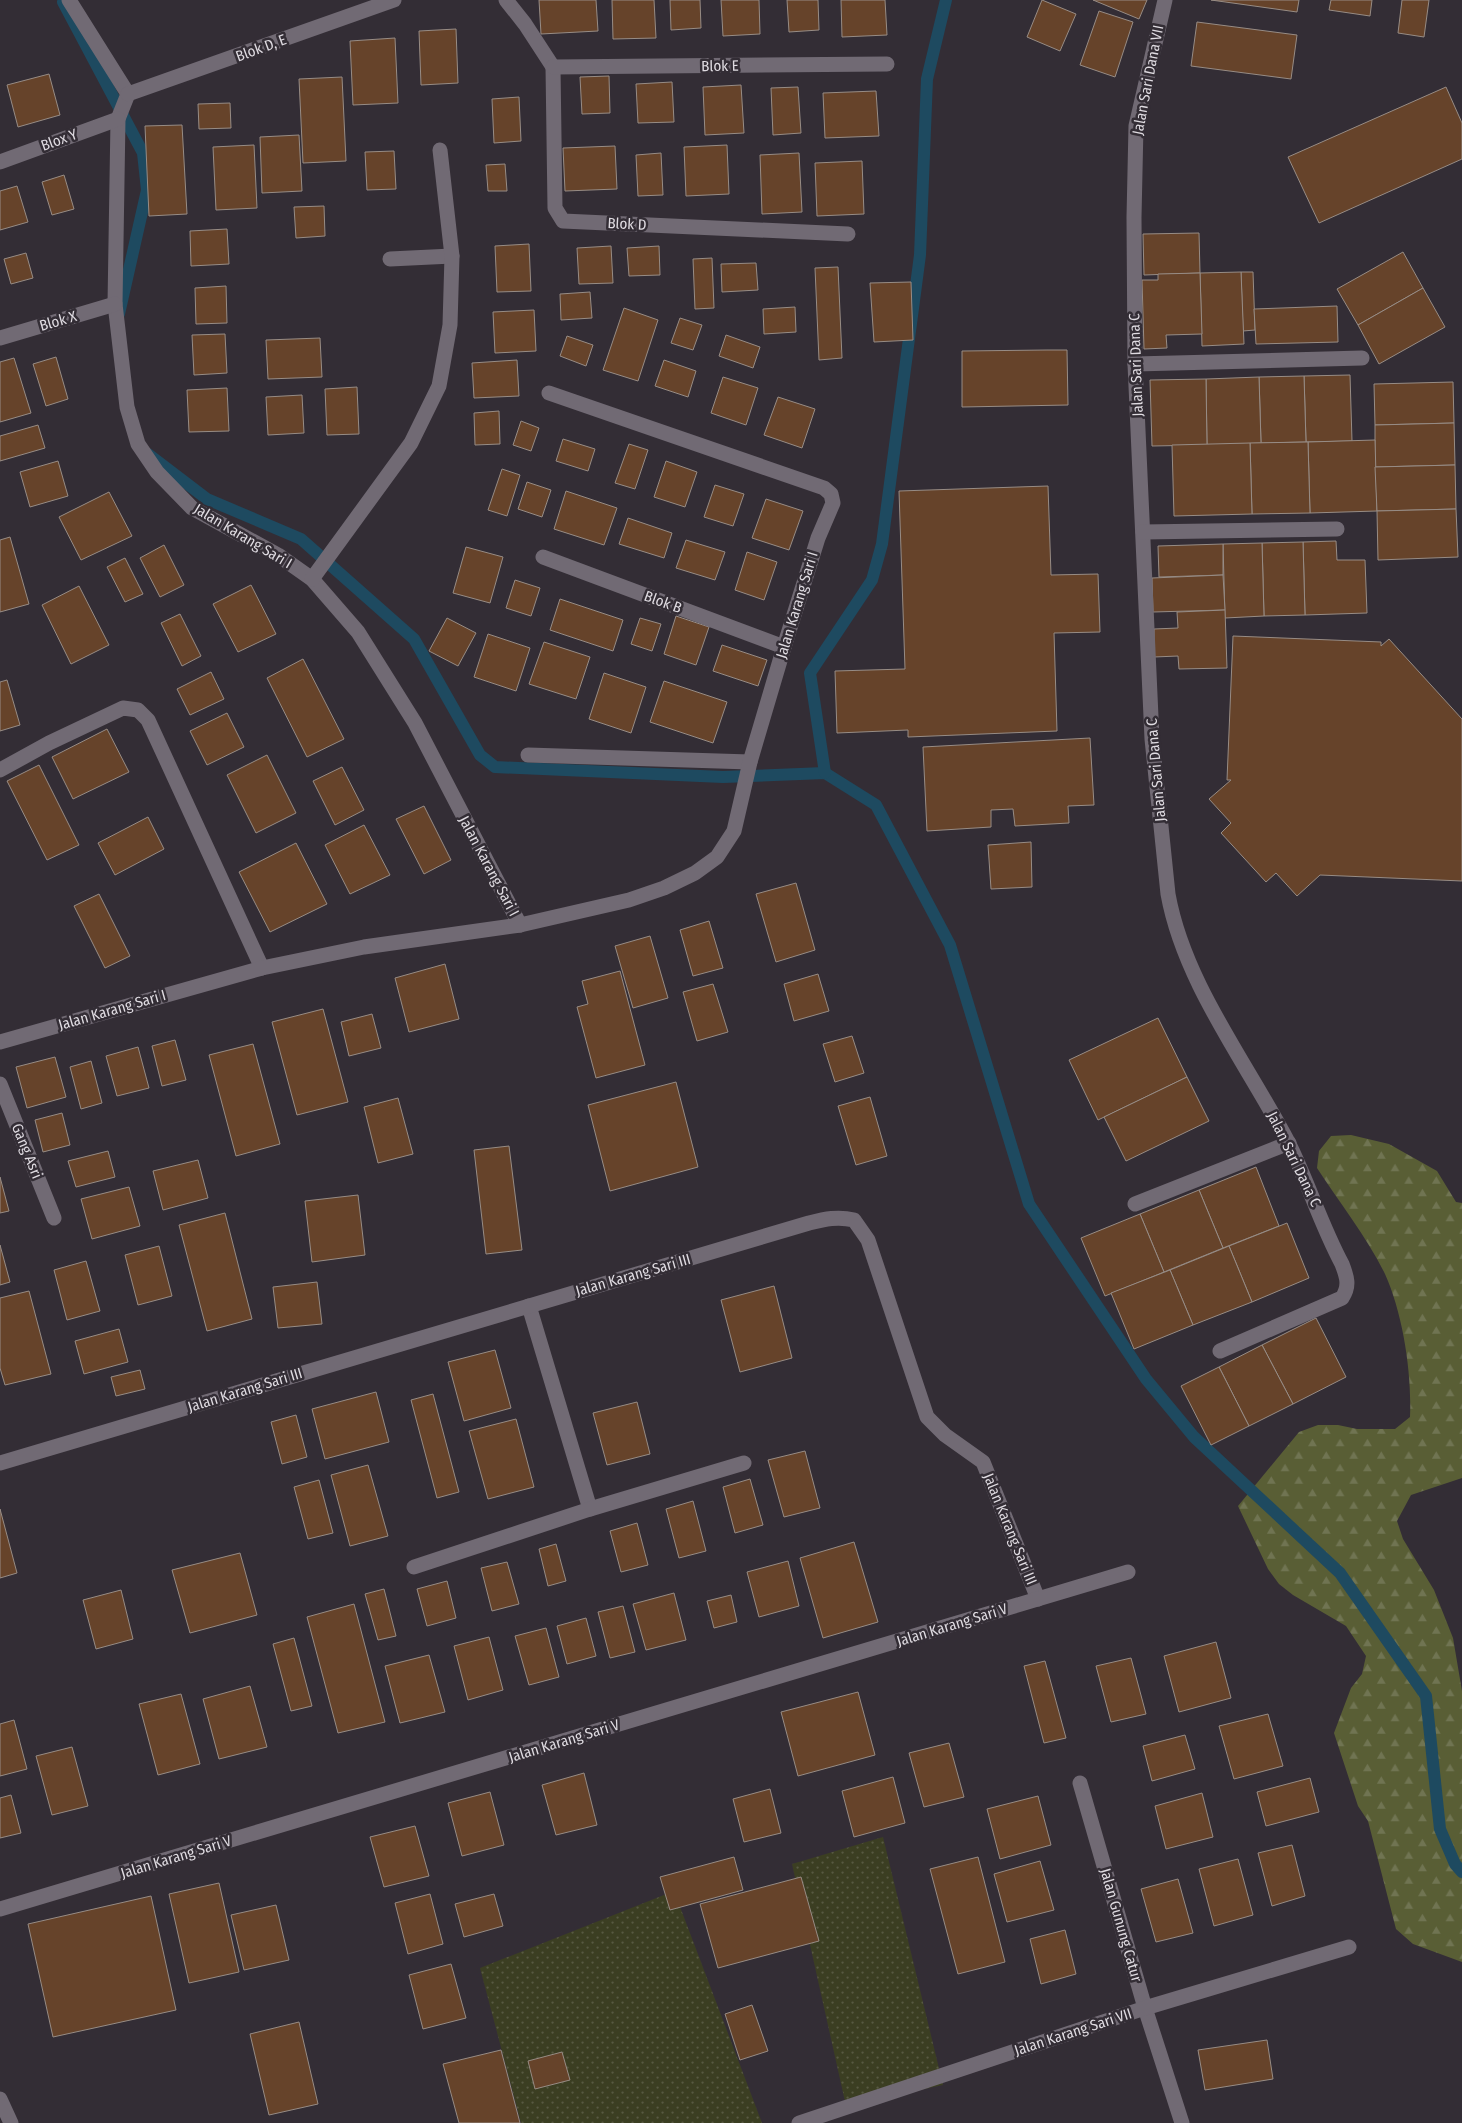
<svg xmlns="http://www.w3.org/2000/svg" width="1462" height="2123" font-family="'Fira Sans Condensed',sans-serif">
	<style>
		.grass { fill: url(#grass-dots) }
		.forest { fill: url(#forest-firs) }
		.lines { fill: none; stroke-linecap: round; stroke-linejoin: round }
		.stream { stroke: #1e4a60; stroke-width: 12 }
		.building { fill: #66432a; stroke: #978c85 }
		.street { stroke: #716a74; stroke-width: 15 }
		.labels { text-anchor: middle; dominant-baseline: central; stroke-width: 5; stroke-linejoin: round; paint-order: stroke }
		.street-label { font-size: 15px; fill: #dfdbe1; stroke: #332d35 }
	</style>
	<defs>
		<pattern id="grass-dots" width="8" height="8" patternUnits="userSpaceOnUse" patternTransform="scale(1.25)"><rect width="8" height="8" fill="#3b3e22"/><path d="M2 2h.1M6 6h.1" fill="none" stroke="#575942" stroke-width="1.8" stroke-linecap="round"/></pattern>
		<pattern id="forest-firs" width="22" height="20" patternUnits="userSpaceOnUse" patternTransform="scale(1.25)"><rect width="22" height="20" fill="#595e35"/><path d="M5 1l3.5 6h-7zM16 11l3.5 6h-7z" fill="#707452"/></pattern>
	</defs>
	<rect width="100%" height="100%" fill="#332d35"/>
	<g class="grass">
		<polygon points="883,1837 943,2085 846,2106 792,1864"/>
		<polygon points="674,1891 762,2123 521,2123 480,1968"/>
	</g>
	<path class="forest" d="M1351,1135l38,9 48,27 19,31 6,1v275l-51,17 -14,26 6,18 31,51 19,48 9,53v271l-49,-18 -17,-15 -28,-108 -10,-15 -24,-73 17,-45 11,-14 4,-18 -20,-30 -53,-31 -14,-11 -11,-15 -30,-63 61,-74 19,-7h20l19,4h38l15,-12c2,-44 -7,-103 -25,-143 -18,-37 -46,-72 -68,-106l2,-17 12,-15z"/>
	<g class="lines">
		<g class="stream">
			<polyline points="63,2 143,153 147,190 119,314"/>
			<polyline points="148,454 207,499 301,539 414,639 480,755 495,767 723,777 825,773 876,805 950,945 1029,1204 1146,1379 1194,1437 1340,1573 1426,1696 1440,1829 1455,1864 1462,1872"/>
			<polyline points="825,773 810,673 872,580 882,544 920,255 927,79 946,0"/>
		</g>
	</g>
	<g class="building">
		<polygon points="539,0 596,0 598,31 541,34"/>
		<polygon points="612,0 654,0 656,38 613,39"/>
		<polygon points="670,0 700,0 701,28 671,30"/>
		<polygon points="721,0 759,0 760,34 723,36"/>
		<polygon points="787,0 818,0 819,30 789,32"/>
		<polygon points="841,0 885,0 887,35 842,37"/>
		<polygon points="1042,0 1076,14 1060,51 1027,37"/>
		<polygon points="1093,0 1147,0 1139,19"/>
		<polygon points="1211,0 1299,0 1297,12"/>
		<polygon points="1331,0 1372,0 1370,16 1329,10"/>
		<polygon points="1402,0 1429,0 1424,37 1398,33"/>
		<polygon points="1099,11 1133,22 1115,77 1080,65"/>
		<polygon points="1197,22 1297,35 1291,79 1191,66"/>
		<polygon points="456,29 458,83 421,85 419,31"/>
		<polygon points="395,38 398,103 353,105 350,41"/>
		<polygon points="49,74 60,115 18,127 7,85"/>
		<polygon points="609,76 610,113 582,114 580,77"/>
		<polygon points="342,77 346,161 303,163 299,79"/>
		<polygon points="672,82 674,122 638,123 636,84"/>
		<polygon points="741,85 744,133 705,135 703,87"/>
		<polygon points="798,87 801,133 773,135 771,88"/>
		<polygon points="1446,87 1462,123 1462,159 1319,223 1288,157"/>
		<polygon points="876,91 879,136 825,138 823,93"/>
		<polygon points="519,97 521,141 494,143 492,99"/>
		<polygon points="230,103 231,128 199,129 198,104"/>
		<polygon points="182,125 187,214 149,216 145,126"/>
		<polygon points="299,135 302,191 262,193 260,137"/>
		<polygon points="254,145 257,208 216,210 213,147"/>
		<polygon points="727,145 729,194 686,196 684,147"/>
		<polygon points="615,146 617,189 565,191 563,148"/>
		<polygon points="394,151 396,189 367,190 365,152"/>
		<polygon points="661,153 663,195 638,196 636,155"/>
		<polygon points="799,153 802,212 762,214 760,155"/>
		<polygon points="862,161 864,214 817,216 815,163"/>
		<polygon points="505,164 507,191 488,191 486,165"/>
		<polygon points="64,175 74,209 52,215 42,182"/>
		<polygon points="17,186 28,222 0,230 0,191"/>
		<polygon points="324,206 325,236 296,238 294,207"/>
		<polygon points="227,229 229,264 191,266 190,231"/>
		<polygon points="1199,233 1200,273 1144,275 1143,234"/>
		<polygon points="529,244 531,291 497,292 495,246"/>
		<polygon points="611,246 613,283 579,284 577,248"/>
		<polygon points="659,246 660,275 629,276 627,248"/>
		<polygon points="1403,252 1423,288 1358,325 1337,289"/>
		<polygon points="26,253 33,278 11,284 4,259"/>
		<polygon points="712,258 714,308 695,309 693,259"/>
		<polygon points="756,263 758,290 722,292 721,264"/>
		<polygon points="838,267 842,358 819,360 815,268"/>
		<polygon points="1241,272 1253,272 1255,330 1243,331"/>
		<polygon points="1241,272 1244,344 1202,346 1200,273"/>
		<polygon points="1200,273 1202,334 1166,335 1167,348 1144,349 1142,280 1158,280 1158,274"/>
		<polygon points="911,282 913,340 874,342 870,283"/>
		<polygon points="226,286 227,323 196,324 195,288"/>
		<polygon points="1423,288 1445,327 1379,364 1358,325"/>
		<polygon points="590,292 592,318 561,320 560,294"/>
		<polygon points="1337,306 1338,342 1256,344 1254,309"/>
		<polygon points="795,307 796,332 764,334 763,309"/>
		<polygon points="624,308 658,320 638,381 603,370"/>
		<polygon points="534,310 536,351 495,353 493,312"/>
		<polygon points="680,318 702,325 693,350 671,343"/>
		<polygon points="225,334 227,373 194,375 192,335"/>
		<polygon points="726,335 760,347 753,368 719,356"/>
		<polygon points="567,336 593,345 586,366 560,356"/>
		<polygon points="320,338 322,377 268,379 266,340"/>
		<polygon points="1047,350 1067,350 1068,405 962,407 962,351"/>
		<polygon points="56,357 68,399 46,406 33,364"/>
		<polygon points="14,358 31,413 0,422 0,362"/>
		<polygon points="517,360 519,396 474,398 472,363"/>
		<polygon points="664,360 696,371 688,397 655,386"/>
		<polygon points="1350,375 1352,441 1306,442 1304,376"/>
		<polygon points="1304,376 1306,442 1261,443 1259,377"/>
		<polygon points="723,377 758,388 746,425 711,413"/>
		<polygon points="1259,377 1261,443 1207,445 1206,379"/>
		<polygon points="1206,379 1207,445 1152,446 1150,380"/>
		<polygon points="1453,382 1454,423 1375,425 1374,384"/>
		<polygon points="357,387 359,434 327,435 325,389"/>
		<polygon points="227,388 229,431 189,432 187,390"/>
		<polygon points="302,395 304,433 268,435 266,397"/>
		<polygon points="778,397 815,409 802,448 764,435"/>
		<polygon points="499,411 500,444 475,445 474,413"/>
		<polygon points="521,421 539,428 531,451 513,445"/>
		<polygon points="1454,423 1455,465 1375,467 1375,425"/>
		<polygon points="38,425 45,448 0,461 0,436"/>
		<polygon points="563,439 595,449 588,471 556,461"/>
		<polygon points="1375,440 1377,511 1310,513 1308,442"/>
		<polygon points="1308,442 1310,513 1252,514 1250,443"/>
		<polygon points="1250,443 1252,514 1174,516 1172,445"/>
		<polygon points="629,444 648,450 635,489 615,483"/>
		<polygon points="58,461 68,496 30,507 20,472"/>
		<polygon points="666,461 697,472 685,507 654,497"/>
		<polygon points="1455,465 1456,509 1377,511 1375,467"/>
		<polygon points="502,469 520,475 507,516 488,510"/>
		<polygon points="527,482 551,490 542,517 518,509"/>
		<polygon points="715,485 744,494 733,526 704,517"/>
		<polygon points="1048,486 1051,575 1098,574 1100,632 1054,633 1057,731 908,737 908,730 837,733 835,671 905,669 899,491"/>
		<polygon points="566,491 617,508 604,545 554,529"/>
		<polygon points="109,492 132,536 81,560 59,517"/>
		<polygon points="766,499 803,511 789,550 752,538"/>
		<polygon points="1456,509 1458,557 1378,560 1377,511"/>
		<polygon points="628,518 672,533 664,558 619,544"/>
		<polygon points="10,537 29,604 0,612 0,540"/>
		<polygon points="686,540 725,552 715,580 676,568"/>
		<polygon points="1336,541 1337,560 1365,560 1367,613 1305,615 1303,542"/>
		<polygon points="1303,542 1305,615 1264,616 1262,543"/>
		<polygon points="1262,543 1264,616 1225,618 1223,544"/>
		<polygon points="1223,544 1223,575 1159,577 1158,546"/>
		<polygon points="164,545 184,585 160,597 140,558"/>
		<polygon points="466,547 503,557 490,603 453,593"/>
		<polygon points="747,552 777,562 764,600 735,590"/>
		<polygon points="125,558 143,594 125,602 107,567"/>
		<polygon points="1223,575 1225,610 1153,612 1152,578"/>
		<polygon points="515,580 540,588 531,616 506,608"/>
		<polygon points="251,585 276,634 238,652 213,604"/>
		<polygon points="79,586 109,645 71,664 42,605"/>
		<polygon points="560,599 623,620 613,651 550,630"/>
		<polygon points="1225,610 1227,668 1179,669 1178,656 1154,657 1154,629 1178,628 1177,612"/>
		<polygon points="180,614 201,656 182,666 161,623"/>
		<polygon points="676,616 709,627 696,665 664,654"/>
		<polygon points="447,618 476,633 458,666 429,651"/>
		<polygon points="640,618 661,624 652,651 631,644"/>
		<polygon points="488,634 530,648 516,691 474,677"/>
		<polygon points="1233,636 1381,642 1381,646 1389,639 1462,719 1462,881 1320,875 1297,896 1276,873 1266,882 1221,833 1231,823 1209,799 1231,780 1227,780"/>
		<polygon points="544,642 590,657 576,699 529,684"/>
		<polygon points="722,645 767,660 758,686 713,671"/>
		<polygon points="303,659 344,739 307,757 267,678"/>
		<polygon points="211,672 224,699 190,715 177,689"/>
		<polygon points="604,673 646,687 631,733 589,719"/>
		<polygon points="7,680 20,725 0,731 0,682"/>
		<polygon points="664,681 727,702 713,743 650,722"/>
		<polygon points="227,713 244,747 207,765 190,731"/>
		<polygon points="107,729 129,772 73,799 52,757"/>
		<polygon points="1090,738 1094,805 1068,806 1069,823 1015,826 1013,809 991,810 991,827 927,831 923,747"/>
		<polygon points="267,755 296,813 256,833 227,775"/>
		<polygon points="39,765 79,845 47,860 7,781"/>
		<polygon points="342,767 364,810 335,825 313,781"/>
		<polygon points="424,806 451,860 424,874 396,819"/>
		<polygon points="148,817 164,849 115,875 98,843"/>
		<polygon points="364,825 390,875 350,894 325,845"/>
		<polygon points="1031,842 1032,887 991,889 988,845"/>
		<polygon points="296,843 327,904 270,932 239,872"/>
		<polygon points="796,883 815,950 776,962 756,894"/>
		<polygon points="99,894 130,956 105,968 74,906"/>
		<polygon points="709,921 723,968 693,976 680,930"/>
		<polygon points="650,936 668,998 633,1008 615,946"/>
		<polygon points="445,964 459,1019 409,1032 395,978"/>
		<polygon points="620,971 645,1065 596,1078 577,1007 588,1004 582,981"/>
		<polygon points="818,974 829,1011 794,1021 784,984"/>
		<polygon points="713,984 728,1032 697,1041 683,992"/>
		<polygon points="323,1009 348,1102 297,1115 272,1022"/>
		<polygon points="372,1014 381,1048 349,1056 341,1022"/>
		<polygon points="1158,1018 1187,1077 1098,1120 1069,1060"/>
		<polygon points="852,1036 864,1073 835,1082 823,1044"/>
		<polygon points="175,1040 186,1080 162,1086 152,1046"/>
		<polygon points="253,1044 280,1144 236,1156 209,1055"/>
		<polygon points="138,1047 149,1088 117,1096 106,1056"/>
		<polygon points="55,1057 66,1097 27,1108 16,1067"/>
		<polygon points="91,1061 102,1103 81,1109 70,1067"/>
		<polygon points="1187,1077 1209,1121 1126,1161 1104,1117"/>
		<polygon points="676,1082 698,1167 610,1191 588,1105"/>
		<polygon points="870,1097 887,1156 856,1165 838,1106"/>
		<polygon points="398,1098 413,1154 378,1163 364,1107"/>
		<polygon points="62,1113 70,1145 43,1152 35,1120"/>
		<polygon points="509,1146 522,1250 486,1254 474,1150"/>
		<polygon points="108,1151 115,1177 76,1187 68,1161"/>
		<polygon points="198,1160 208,1198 163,1210 153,1171"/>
		<polygon points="1256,1167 1279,1226 1223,1248 1199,1190"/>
		<polygon points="0,1177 9,1211 0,1213"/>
		<polygon points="129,1187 140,1226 92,1239 81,1199"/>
		<polygon points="1199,1190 1223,1248 1164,1272 1140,1214"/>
		<polygon points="358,1195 365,1255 312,1262 305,1201"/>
		<polygon points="225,1213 252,1319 207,1331 179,1225"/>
		<polygon points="1140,1214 1164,1272 1105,1296 1081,1238"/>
		<polygon points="1287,1223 1309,1278 1252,1302 1229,1246"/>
		<polygon points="0,1245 10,1282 0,1285"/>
		<polygon points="159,1246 172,1296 138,1305 125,1255"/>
		<polygon points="1229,1246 1252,1302 1193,1325 1170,1270"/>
		<polygon points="86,1261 100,1311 67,1320 54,1270"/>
		<polygon points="1170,1270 1193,1325 1134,1349 1111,1293"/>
		<polygon points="317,1282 322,1324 278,1328 273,1287"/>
		<polygon points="774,1286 792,1358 740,1372 721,1300"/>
		<polygon points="29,1291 51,1374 5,1385 0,1368 0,1298"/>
		<polygon points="1316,1318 1346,1377 1293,1404 1262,1345"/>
		<polygon points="119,1329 128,1362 84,1374 75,1341"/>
		<polygon points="1262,1345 1293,1404 1249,1426 1219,1367"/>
		<polygon points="495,1350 511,1408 464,1421 448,1362"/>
		<polygon points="1219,1367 1249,1426 1211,1445 1181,1386"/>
		<polygon points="140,1370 145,1389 116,1396 111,1377"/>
		<polygon points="376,1392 389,1442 325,1459 312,1409"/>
		<polygon points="433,1394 459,1492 437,1498 411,1400"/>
		<polygon points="637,1402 650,1454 607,1465 593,1413"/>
		<polygon points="296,1415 307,1457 282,1464 271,1422"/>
		<polygon points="516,1419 534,1487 488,1499 469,1431"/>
		<polygon points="805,1451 820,1508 784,1517 768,1460"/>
		<polygon points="368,1465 388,1536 350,1546 331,1475"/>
		<polygon points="750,1479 763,1525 735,1533 723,1487"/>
		<polygon points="319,1480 333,1533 308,1539 294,1487"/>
		<polygon points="693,1501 706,1551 679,1558 666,1509"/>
		<polygon points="0,1509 17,1573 0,1578"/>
		<polygon points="637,1523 648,1565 621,1572 610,1531"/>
		<polygon points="854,1542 878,1622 823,1638 800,1558"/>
		<polygon points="556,1544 566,1581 548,1586 539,1549"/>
		<polygon points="240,1553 257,1615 190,1633 172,1570"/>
		<polygon points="788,1561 799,1606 759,1617 747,1572"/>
		<polygon points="507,1562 519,1604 492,1611 481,1568"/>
		<polygon points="447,1581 456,1618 427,1626 417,1589"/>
		<polygon points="384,1589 396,1636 378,1640 365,1594"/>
		<polygon points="121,1590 133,1639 96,1649 83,1600"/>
		<polygon points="674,1593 686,1640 646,1650 633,1604"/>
		<polygon points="731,1595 737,1622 714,1628 707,1601"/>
		<polygon points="354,1604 385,1722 338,1733 307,1617"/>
		<polygon points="623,1606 635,1652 610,1658 598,1612"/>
		<polygon points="586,1618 596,1656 567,1664 557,1626"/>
		<polygon points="546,1628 559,1677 529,1685 515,1636"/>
		<polygon points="489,1637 503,1690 468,1700 454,1646"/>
		<polygon points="294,1638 312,1706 291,1711 273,1644"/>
		<polygon points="1216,1642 1231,1698 1179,1712 1164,1656"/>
		<polygon points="429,1655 445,1712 400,1723 385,1666"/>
		<polygon points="1131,1658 1146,1714 1111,1722 1096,1666"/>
		<polygon points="1045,1661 1066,1738 1044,1743 1024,1666"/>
		<polygon points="250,1686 267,1747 219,1759 203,1699"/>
		<polygon points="858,1692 875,1755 798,1776 781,1712"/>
		<polygon points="181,1694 200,1764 158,1775 139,1704"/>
		<polygon points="1268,1714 1283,1766 1234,1779 1219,1726"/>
		<polygon points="14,1720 27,1769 0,1776 0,1724"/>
		<polygon points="1185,1735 1195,1769 1152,1781 1143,1746"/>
		<polygon points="949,1743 964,1797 924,1807 909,1753"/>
		<polygon points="72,1747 88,1806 52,1815 36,1756"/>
		<polygon points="584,1773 597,1825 556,1835 542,1785"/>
		<polygon points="893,1777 905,1823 854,1837 842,1791"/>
		<polygon points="1310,1778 1319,1812 1266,1826 1257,1792"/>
		<polygon points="770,1789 781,1833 744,1842 733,1799"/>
		<polygon points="490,1792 504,1845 462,1856 448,1803"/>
		<polygon points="1202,1793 1213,1837 1166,1849 1155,1806"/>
		<polygon points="11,1795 21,1833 0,1838 0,1798"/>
		<polygon points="1038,1796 1051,1845 1000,1859 987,1809"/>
		<polygon points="415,1826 429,1876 384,1887 370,1837"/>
		<polygon points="1292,1845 1305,1896 1272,1906 1258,1853"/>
		<polygon points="734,1857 743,1890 670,1910 660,1877"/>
		<polygon points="978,1857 1005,1962 958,1974 930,1869"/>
		<polygon points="1238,1859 1253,1915 1214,1926 1199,1869"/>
		<polygon points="1040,1861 1054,1910 1007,1922 994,1874"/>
		<polygon points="801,1877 819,1941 718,1968 700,1904"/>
		<polygon points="1178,1879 1193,1933 1156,1942 1141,1889"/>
		<polygon points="219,1883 239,1972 189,1983 169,1894"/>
		<polygon points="430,1894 443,1944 408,1954 395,1903"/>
		<polygon points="494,1894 503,1926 464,1937 455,1904"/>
		<polygon points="151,1896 176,2010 53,2037 28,1924"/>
		<polygon points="276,1905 289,1960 244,1970 231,1915"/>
		<polygon points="1065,1930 1076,1974 1041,1984 1030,1939"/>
		<polygon points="451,1964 466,2018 423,2029 409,1975"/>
		<polygon points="752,2005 768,2051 740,2060 725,2014"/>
		<polygon points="299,2022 318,2104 269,2115 250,2034"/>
		<polygon points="1267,2040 1273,2079 1205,2090 1198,2050"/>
		<polygon points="501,2050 520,2123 459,2123 443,2064"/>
		<polygon points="562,2052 570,2080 535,2089 528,2061"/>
	</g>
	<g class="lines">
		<g class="street">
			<polyline points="69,0 128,94"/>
			<polyline points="506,0 525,24 553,67"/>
			<path d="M1165,0l-29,126 -2,91 1,147 17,375 16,155c16,89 79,169 120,248 20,40 33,83 54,122 5,13 8,22 0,34l-122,53"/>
			<polyline points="553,67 555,208 563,221 848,234"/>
			<polyline points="553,67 887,64"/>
			<polyline points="128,94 118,119 115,304 127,407 138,444 157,472 192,508 278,555 312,579 358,632 415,723 520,925"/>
			<polyline points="128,94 394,0"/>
			<polyline points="0,162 118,119"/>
			<polyline points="390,259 452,256"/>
			<polyline points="0,338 115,304"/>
			<polyline points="1135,364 1362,358"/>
			<polyline points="1143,532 1337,529"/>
			<polyline points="543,557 784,647"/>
			<polyline points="312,579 411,443 439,386 450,325 452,256 440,150"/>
			<polyline points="528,755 750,762"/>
			<polyline points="0,770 49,743 123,708 138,710 148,720 262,968"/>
			<polyline points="0,1042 262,968 364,947 520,925 629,900 664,888 695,873 717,857 734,831 750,762 784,647 818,538 833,503 831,494 824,488 549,393"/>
			<polyline points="0,1084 54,1218"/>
			<polyline points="1135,1204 1289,1143"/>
			<polyline points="529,1306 590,1509"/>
			<path d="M0,1463l809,-240c16,-4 29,-7 45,-3l14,20 59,177 18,18 38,27 55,137"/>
			<polyline points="414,1567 590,1509 744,1463"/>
			<polyline points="1080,1783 1145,2008 1182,2123"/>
			<polyline points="0,1909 1128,1572"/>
			<polyline points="0,2099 11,2123"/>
			<polyline points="799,2123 1145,2008 1349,1947"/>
		</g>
	</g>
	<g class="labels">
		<g class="street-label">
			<text transform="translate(261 48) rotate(-20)">Blok D, E</text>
			<text transform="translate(720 66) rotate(-1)">Blok E</text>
			<text transform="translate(1148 80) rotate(-79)">Jalan Sari Dana VII</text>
			<text transform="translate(59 140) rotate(-20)">Blox Y</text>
			<text transform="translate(627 224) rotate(3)">Blok D</text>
			<text transform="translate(58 321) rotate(-16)">Blok X</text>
			<text transform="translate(1136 365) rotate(-92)">Jalan Sari Dana C</text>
			<text transform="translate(243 536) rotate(31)">Jalan Karang Sari I</text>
			<text transform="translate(663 602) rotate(20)">Blok B</text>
			<text transform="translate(797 605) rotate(-73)">Jalan Karang Sari I</text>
			<text transform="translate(1156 770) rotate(-95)">Jalan Sari Dana C</text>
			<text transform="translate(489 866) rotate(62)">Jalan Karang Sari I</text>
			<text transform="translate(112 1010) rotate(-16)">Jalan Karang Sari I</text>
			<text transform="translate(27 1151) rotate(68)">Gang Asri</text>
			<text transform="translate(1294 1159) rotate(64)">Jalan Sari Dana C</text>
			<text transform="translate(633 1275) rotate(-16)">Jalan Karang Sari III</text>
			<text transform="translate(245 1390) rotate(-17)">Jalan Karang Sari III</text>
			<text transform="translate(1010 1529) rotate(68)">Jalan Karang Sari III</text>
			<text transform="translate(952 1625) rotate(-17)">Jalan Karang Sari V</text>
			<text transform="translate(564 1741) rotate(-17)">Jalan Karang Sari V</text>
			<text transform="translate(176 1857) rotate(-17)">Jalan Karang Sari V</text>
			<text transform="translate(1121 1925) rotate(74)">Jalan Gunung Catur</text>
			<text transform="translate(1073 2032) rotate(-18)">Jalan Karang Sari VII</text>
		</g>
	</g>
</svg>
